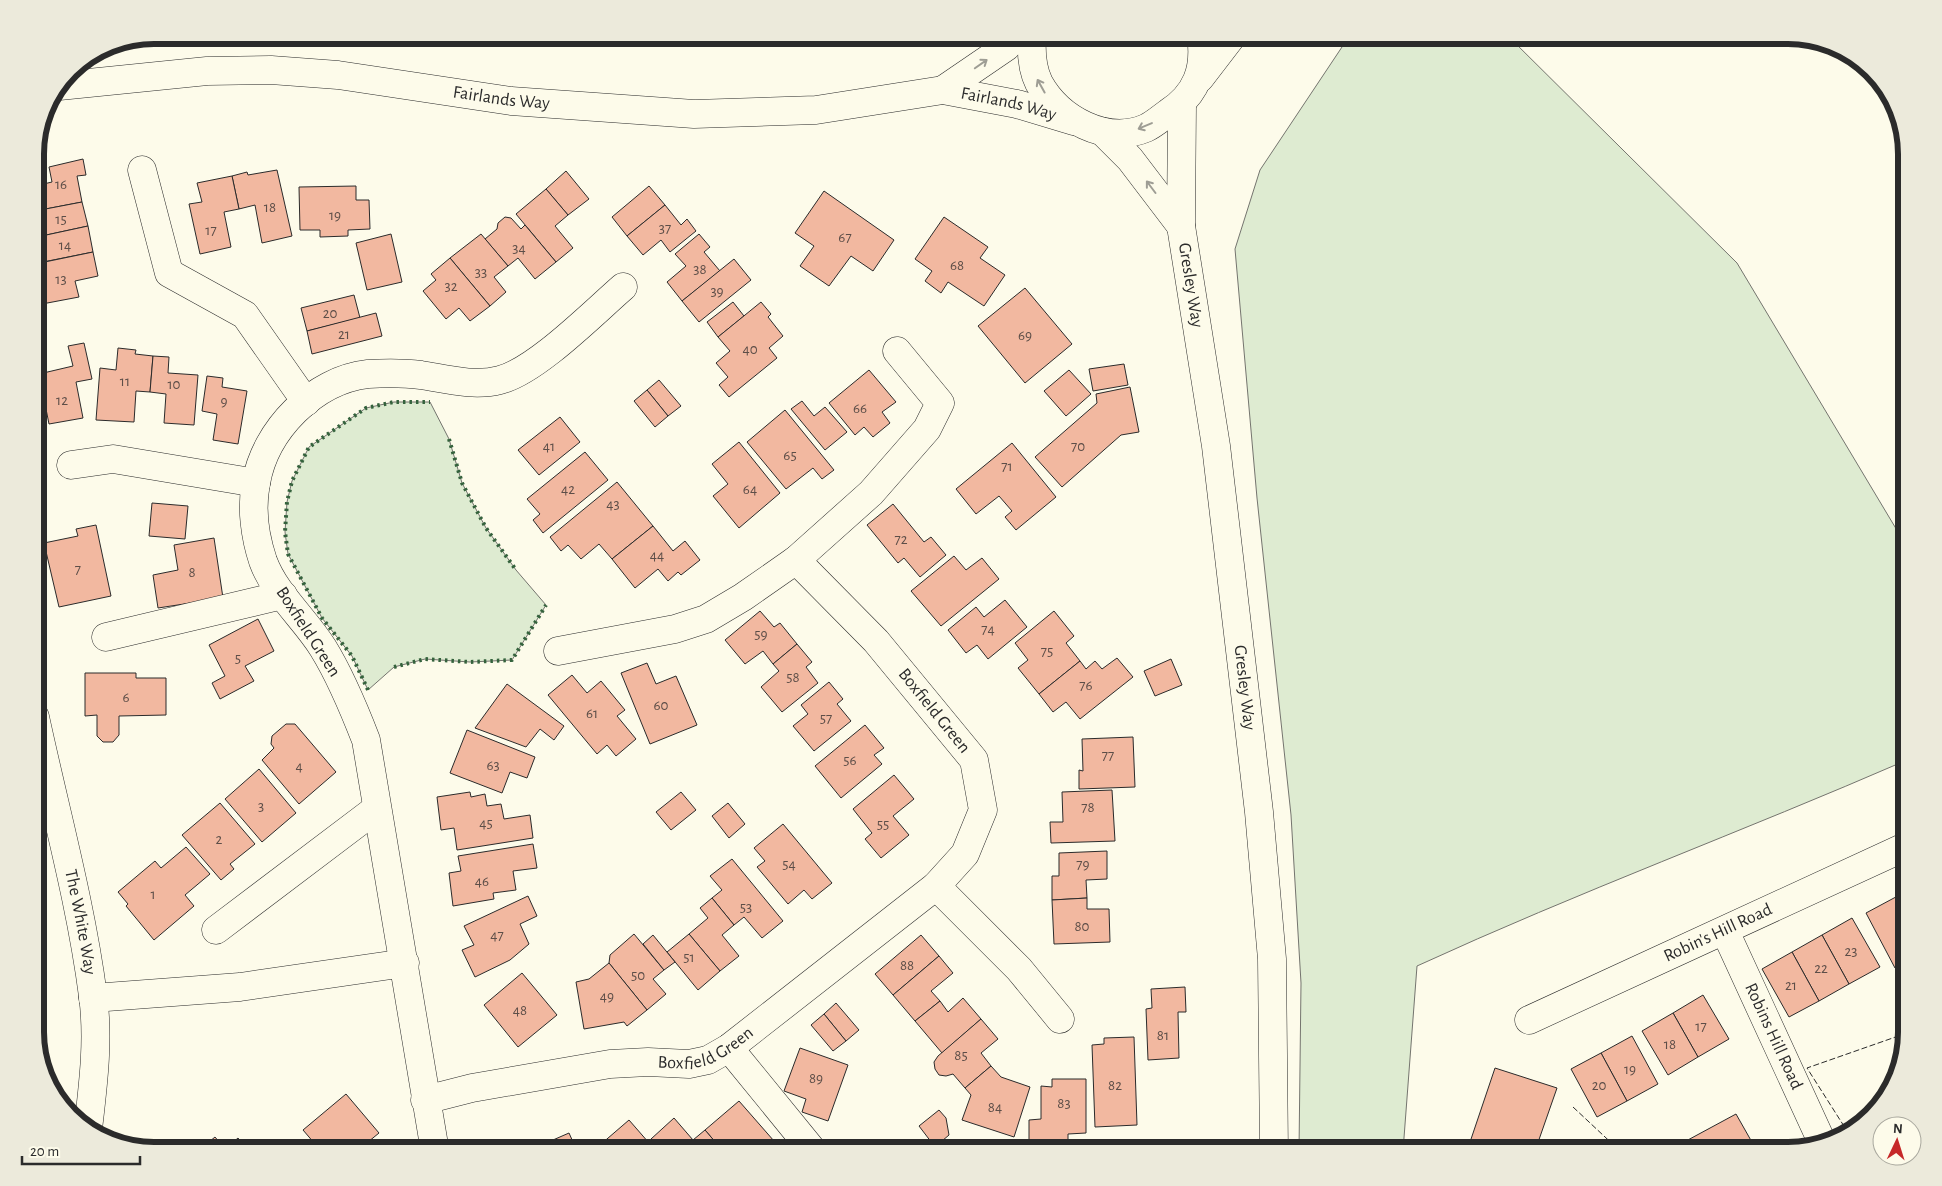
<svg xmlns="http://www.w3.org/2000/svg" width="1942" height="1186" font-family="'Alegreya Sans',sans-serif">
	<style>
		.green { fill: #deebd1; stroke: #74746e }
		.building { fill: #f2b8a0; stroke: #2b2b2b }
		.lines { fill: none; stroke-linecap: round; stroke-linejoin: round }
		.minor-casing { stroke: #2b2b2b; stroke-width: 29 }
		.major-casing { stroke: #2b2b2b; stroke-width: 29 }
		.minor { stroke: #fdfbea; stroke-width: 28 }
		.major { stroke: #fdfbea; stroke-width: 28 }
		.hedge { stroke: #34623c; stroke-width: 4; stroke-dasharray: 2.5 4; stroke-linecap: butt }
		.fence { stroke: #2b2b2b; stroke-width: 1; stroke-dasharray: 6 2.5; stroke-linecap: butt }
		.oneway { stroke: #9e9d94 }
		.labels { text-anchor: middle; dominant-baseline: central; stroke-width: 4; stroke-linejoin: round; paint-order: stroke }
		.number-label { font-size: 15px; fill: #5d4e48 }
		.street-label { font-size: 18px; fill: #2b2b2b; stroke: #fdfbea }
		.rim { fill: none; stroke: #2b2b2b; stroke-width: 6 }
	</style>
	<rect width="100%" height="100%" fill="#fdfbea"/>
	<g class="green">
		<path d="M1350,35h157l230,228 170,284v213c-163,71 -329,132 -490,206l-14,185h-104l2,-168 -10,-168 -34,-317 -22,-249 25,-79z"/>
		<polygon points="394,402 430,402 449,439 462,483 486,528 516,570 546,605 512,660 470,662 425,659 394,667 368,690 352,656 322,618 288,554 285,532 287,502 292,481 309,447 366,408"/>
	</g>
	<g class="building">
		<polygon points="83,159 86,175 77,176 82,202 35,211 35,186 52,182 49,167"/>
		<polygon points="277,170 292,236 262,243 255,205 239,209 232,176 247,172 248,175"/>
		<polygon points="566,171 589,199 568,215 546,189"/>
		<polygon points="232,176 239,209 224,212 231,247 200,254 189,204 202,202 197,183"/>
		<polygon points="356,186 356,200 369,200 370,229 348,230 348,236 320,237 320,230 300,230 299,187"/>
		<polygon points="649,186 665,205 627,236 612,217"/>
		<polygon points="546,189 568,215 555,226 573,248 556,262 516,214"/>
		<polygon points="824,191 894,240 873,271 851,256 829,286 800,266 814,246 795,233"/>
		<polygon points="82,202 88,226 37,237 35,211"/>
		<polygon points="665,205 681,225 687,219 696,231 670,252 661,240 643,255 627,236"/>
		<polygon points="505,217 511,218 521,229 525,225 556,262 535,279 518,258 508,266 485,239 497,229 498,223"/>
		<polygon points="944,217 988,247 980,258 1005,275 984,306 948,282 941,293 925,281 932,271 915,259"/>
		<polygon points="88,226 93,252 43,262 37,237"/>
		<polygon points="391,234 402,282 367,290 356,243"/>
		<polygon points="481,234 508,266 494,277 506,292 490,306 450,258"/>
		<polygon points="699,234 710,247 704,252 720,271 682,301 667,282 686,266 675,254"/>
		<polygon points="93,252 98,276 75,281 79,297 42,304 35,264"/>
		<polygon points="450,258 490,306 470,321 459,308 446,319 423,291 436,280 431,274"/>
		<polygon points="734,259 751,280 699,322 682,301"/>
		<polygon points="1025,288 1072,344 1025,383 978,326"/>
		<polygon points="354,295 360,318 307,331 301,308"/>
		<polygon points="733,302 744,316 718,337 707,322"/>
		<polygon points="761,302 771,314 768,317 783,336 769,348 777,358 729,397 719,385 728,377 716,363 730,351 718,337"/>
		<polygon points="376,313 382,336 312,354 307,331"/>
		<polygon points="84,343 92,379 76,382 83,418 49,424 39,374 73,366 68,346"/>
		<polygon points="118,348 136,350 135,354 153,356 150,392 136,391 134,422 96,420 100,368 116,370"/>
		<polygon points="153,356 169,357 168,373 198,375 194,425 164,423 166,394 150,392"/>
		<polygon points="1124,364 1128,385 1093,391 1089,369"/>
		<polygon points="869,370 896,402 882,412 890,423 873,437 864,427 855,435 829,403"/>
		<polygon points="1069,370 1091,394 1066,416 1044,391"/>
		<polygon points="207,376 223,378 222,387 247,391 238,444 213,440 217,414 202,411"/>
		<polygon points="659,380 681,406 668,416 647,390"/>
		<polygon points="1130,387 1139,432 1121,435 1062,487 1035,457 1097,403 1096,394"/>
		<polygon points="647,390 668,416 655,427 634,401"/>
		<polygon points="802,401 814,416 825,407 847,432 825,450 791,409"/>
		<polygon points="785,410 834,470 822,479 813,468 786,489 747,442"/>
		<polygon points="560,417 580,442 539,475 518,450"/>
		<polygon points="739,442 780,493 739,528 713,496 728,484 712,464"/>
		<polygon points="1012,443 1056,497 1016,530 1005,517 1012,511 999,496 976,514 956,489"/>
		<polygon points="585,452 608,480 543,533 533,520 540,514 527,499"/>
		<polygon points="617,482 653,526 612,559 599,544 581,559 568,545 561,551 550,537"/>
		<polygon points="152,503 188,506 185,539 149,536"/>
		<polygon points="893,504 924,542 931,537 946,555 920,577 904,558 898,563 867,525"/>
		<polygon points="96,525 111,596 59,607 44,543 78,536 76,529"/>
		<polygon points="653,526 673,551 685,541 700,560 681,575 678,572 668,581 658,569 635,588 612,559"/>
		<polygon points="214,538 223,598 158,608 153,575 178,570 174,545"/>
		<polygon points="954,556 966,570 982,558 999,579 941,626 911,591"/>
		<polygon points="1005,600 1027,627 988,659 977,645 966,653 948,630 976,607 984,617"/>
		<polygon points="760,611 774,627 780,623 797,644 773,664 763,651 745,664 725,640"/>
		<polygon points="1054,611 1074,636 1066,643 1080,661 1039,694 1018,668 1028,660 1015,643"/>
		<polygon points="258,619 274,651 245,666 254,681 220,699 212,683 225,676 209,645"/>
		<polygon points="797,644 812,662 806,667 818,683 782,712 761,687 779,671 773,664"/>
		<polygon points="1117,658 1133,677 1080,719 1066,702 1053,712 1039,694 1080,661 1086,669 1095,661 1102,669"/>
		<polygon points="1171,659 1182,685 1155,696 1144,671"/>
		<polygon points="647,663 656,684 676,676 697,725 650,744 621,673"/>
		<polygon points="85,673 136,673 136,678 166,678 166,715 119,716 119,735 113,742 103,742 97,736 97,715 85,716"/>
		<polygon points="572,675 587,693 601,681 625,710 617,716 636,739 616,756 607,745 597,754 548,695"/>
		<polygon points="829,682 843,699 837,704 851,721 814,751 793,726 808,714 801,705"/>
		<polygon points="507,684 564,726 554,740 540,729 526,747 475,728"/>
		<polygon points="286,724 295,724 336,772 299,804 262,760 274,748 271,744 272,736"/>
		<polygon points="865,725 884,748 874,755 882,764 841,798 815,766"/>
		<polygon points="467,730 535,757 527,778 510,772 502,793 450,773"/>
		<polygon points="1133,737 1135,787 1079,789 1079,770 1083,771 1082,739"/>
		<polygon points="259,769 296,813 262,842 225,799"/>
		<polygon points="894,775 914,799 893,816 909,835 881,858 865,839 872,833 853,809"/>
		<polygon points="1112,790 1115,841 1051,843 1050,822 1063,822 1062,792"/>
		<polygon points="470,792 471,797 485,794 487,806 501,804 504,819 530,815 533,838 457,850 454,828 441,830 437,797"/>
		<polygon points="681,792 696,810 671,830 656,812"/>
		<polygon points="220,803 255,844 230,864 234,869 221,880 182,835"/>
		<polygon points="728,803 745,824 729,838 712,816"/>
		<polygon points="783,824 832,883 812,899 804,890 788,904 757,867 765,861 754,848"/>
		<polygon points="533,844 537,868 513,871 516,890 493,893 494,899 453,906 449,873 461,871 458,856"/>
		<polygon points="186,847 210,874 185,895 194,906 154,940 126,906 128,904 118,892 155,861 161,868"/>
		<polygon points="1107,851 1107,879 1086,880 1087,898 1052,900 1052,876 1059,876 1059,853"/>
		<polygon points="732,859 783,921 762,938 744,917 734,925 712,898 722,890 710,876"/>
		<polygon points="1907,891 1907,962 1895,968 1866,913"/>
		<polygon points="528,896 537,916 520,924 529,944 510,960 475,977 462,950 474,945 464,926"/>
		<polygon points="712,898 734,925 722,935 739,956 720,971 689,934 708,918 700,908"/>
		<polygon points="1087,898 1087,909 1109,909 1110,942 1054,944 1052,900"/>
		<polygon points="1852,918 1880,967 1849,984 1822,935"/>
		<polygon points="634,934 664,970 653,979 666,994 647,1010 609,963 610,955"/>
		<polygon points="689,934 720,971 698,990 667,952"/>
		<polygon points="653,935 675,962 664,970 643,944"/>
		<polygon points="921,935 939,956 893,995 875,974"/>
		<polygon points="1822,935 1849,984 1819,1001 1792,952"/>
		<polygon points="1792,952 1819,1001 1789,1017 1762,969"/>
		<polygon points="939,956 953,973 931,991 940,1001 915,1021 893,995"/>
		<polygon points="609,963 647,1010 627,1026 624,1022 584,1029 576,982 589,979"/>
		<polygon points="35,967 44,971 35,990"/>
		<polygon points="522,973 557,1015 518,1047 484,1005"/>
		<polygon points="1185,987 1186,1012 1178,1012 1179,1058 1148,1060 1146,1009 1152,1008 1151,989"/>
		<polygon points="1703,995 1729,1039 1698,1057 1673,1013"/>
		<polygon points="963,998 981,1019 942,1053 915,1021 940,1001 948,1012"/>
		<polygon points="836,1003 859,1030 846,1041 824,1014"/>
		<polygon points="1673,1013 1698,1057 1668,1075 1642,1031"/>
		<polygon points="824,1014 846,1041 833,1051 811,1025"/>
		<polygon points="981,1019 998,1039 981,1053 991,1066 965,1088 953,1074 946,1076 939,1075 935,1069 934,1062 938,1056"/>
		<polygon points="1632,1036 1658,1084 1627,1101 1601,1053"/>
		<polygon points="1134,1037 1137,1125 1095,1127 1092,1045 1104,1044 1104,1038"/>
		<polygon points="800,1048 848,1065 828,1121 802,1112 806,1099 784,1091"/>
		<polygon points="1601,1053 1627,1101 1597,1117 1571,1069"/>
		<polygon points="991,1066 1001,1077 1030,1087 1014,1137 962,1120 971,1095 965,1088"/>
		<polygon points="1495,1068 1557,1088 1535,1151 1467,1151"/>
		<polygon points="1052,1079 1086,1079 1086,1133 1068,1134 1068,1151 1029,1151 1029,1120 1041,1119 1041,1086 1052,1087"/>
		<polygon points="346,1094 379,1133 357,1151 321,1151 303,1130"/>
		<polygon points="739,1101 774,1141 762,1151 723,1151 705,1130"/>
		<polygon points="939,1110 946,1118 949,1135 935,1147 919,1126"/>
		<polygon points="1736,1114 1757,1151 1692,1151 1686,1141"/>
		<polygon points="674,1118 693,1140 705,1130 723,1151 661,1151 651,1139"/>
		<polygon points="629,1120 656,1151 593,1151"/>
		<polygon points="569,1133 577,1151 530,1151 530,1150"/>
		<polygon points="215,1137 225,1149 238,1138 249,1151 198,1151"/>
		<polygon points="896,1146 932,1149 932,1151 896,1151"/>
	</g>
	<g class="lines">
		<defs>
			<g id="minor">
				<path id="s1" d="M1182,104l-1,122 35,220 43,366 13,147 2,192"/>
				<polyline points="1103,132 1130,159 1181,226"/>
				<polyline points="142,170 169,273 245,315 306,402"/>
				<polyline points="71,465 113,459 256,483"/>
				<polyline points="106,637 283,595"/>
				<polyline points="558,651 675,629 706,619 743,597 796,560 871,493 927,429 940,403 897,351"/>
				<path id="s2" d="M35,717c20,93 46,186 58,279 6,44 0,90 -5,133"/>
				<polyline points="936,886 1019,969 1060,1019"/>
				<polyline points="216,930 376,809"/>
				<path id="s3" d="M1725,931l97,211"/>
				<polyline points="93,998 240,987 405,963"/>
				<path id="s4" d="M1529,1020l378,-174"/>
				<polyline points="729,1048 813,1151"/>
				<path id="s5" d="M425,1100l47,-12 138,-24 38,-2 41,2 19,-4 21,-12 207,-162 29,-32 18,-44 -9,-50 -98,-119 -80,-81"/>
				<path d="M435,1151l-69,-411c-12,-31 -25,-63 -43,-92 -18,-29 -48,-54 -60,-87 -8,-24 -12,-53 -7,-78 9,-53 58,-103 112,-109 17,-1 37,-1 53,1 25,4 53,12 79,5 36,-9 93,-67 123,-93"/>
			</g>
			<g id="major">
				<path d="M1032,35c-1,16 0,34 7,48 20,36 67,62 107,45 7,-3 15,-10 22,-15 29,-19 38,-44 33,-78"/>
				<polyline points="1200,78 1233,35"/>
				<path id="s6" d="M59,86l148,-15 64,-1 67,5 173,26 183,13 122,-4 127,-20 74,14 57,17"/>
				<polyline points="943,90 1006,47 1017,35"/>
			</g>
		</defs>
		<use href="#minor" class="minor-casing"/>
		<use href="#major" class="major-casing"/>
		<use href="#minor" class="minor"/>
		<use href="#major" class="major"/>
		<g class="hedge">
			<polyline points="449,439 462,483 486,528 516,570"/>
			<polyline points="394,667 425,659 470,662 512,660 546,605"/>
			<polyline points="368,690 352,656 322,618 288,554 285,532 287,502 292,481 309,447 366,408 394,402 430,402"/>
		</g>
		<g class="fence">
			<polyline points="1573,1107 1620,1151"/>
			<polyline points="1849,1134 1807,1068 1907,1033"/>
		</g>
	</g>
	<defs><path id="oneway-shaft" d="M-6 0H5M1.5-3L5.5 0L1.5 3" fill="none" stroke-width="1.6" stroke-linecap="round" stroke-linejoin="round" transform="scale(1.25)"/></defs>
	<g class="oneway">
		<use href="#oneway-shaft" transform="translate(981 64) rotate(-35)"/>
		<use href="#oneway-shaft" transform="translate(1041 86) rotate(-119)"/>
		<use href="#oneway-shaft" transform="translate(1145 126) rotate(157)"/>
		<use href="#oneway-shaft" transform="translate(1151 187) rotate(-127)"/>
	</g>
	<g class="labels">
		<g class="number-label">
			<text x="61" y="184">16</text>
			<text x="270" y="207">18</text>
			<text x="335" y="215">19</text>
			<text x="61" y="219">15</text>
			<text x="665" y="228">37</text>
			<text x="211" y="230">17</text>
			<text x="845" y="237">67</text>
			<text x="65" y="245">14</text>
			<text x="519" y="248">34</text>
			<text x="957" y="265">68</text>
			<text x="700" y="269">38</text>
			<text x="481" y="272">33</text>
			<text x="61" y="279">13</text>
			<text x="451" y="286">32</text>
			<text x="717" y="291">39</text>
			<text x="330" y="313">20</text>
			<text x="344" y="334">21</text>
			<text x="1025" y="335">69</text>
			<text x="750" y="349">40</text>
			<text x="125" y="381">11</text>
			<text x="174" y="384">10</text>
			<text x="62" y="400">12</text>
			<text x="224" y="401">9</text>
			<text x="860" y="408">66</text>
			<text x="549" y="446">41</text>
			<text x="1078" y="446">70</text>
			<text x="790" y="455">65</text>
			<text x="1007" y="466">71</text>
			<text x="568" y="489">42</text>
			<text x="750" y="489">64</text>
			<text x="613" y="504">43</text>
			<text x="901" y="539">72</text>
			<text x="657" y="555">44</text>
			<text x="78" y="569">7</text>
			<text x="192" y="572">8</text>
			<text x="988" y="629">74</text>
			<text x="761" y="634">59</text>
			<text x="1047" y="651">75</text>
			<text x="238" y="658">5</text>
			<text x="793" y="677">58</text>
			<text x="1086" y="685">76</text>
			<text x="126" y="697">6</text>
			<text x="661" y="705">60</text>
			<text x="592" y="713">61</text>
			<text x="826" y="718">57</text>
			<text x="1108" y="755">77</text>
			<text x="850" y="760">56</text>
			<text x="493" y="765">63</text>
			<text x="299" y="766">4</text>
			<text x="261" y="806">3</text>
			<text x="1088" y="807">78</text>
			<text x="486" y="823">45</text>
			<text x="883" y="824">55</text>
			<text x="219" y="839">2</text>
			<text x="789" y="864">54</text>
			<text x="1083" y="864">79</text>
			<text x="482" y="881">46</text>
			<text x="153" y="894">1</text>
			<text x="746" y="907">53</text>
			<text x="1082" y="926">80</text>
			<text x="497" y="935">47</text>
			<text x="1851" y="951">23</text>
			<text x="689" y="957">51</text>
			<text x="907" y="965">88</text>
			<text x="1821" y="968">22</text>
			<text x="638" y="975">50</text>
			<text x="1791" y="985">21</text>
			<text x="607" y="996">49</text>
			<text x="520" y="1010">48</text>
			<text x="1701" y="1026">17</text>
			<text x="1163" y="1035">81</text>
			<text x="1670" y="1044">18</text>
			<text x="961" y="1055">85</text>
			<text x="1630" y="1069">19</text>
			<text x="816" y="1078">89</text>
			<text x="1115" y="1085">82</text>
			<text x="1599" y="1085">20</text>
			<text x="1064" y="1103">83</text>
			<text x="995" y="1107">84</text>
		</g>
		<g class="street-label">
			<text stroke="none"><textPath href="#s6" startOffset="445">Fairlands Way</textPath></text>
			<text stroke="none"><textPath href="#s6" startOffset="956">Fairlands Way</textPath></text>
			<text stroke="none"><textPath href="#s1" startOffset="182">Gresley Way</textPath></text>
			<text transform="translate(308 632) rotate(57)">Boxfield Green</text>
			<text stroke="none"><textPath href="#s1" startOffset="588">Gresley Way</textPath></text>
			<text transform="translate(934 711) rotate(51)">Boxfield Green</text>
			<text stroke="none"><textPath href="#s2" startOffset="210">The White Way</textPath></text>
			<text stroke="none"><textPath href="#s4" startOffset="208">Robin's Hill Road</textPath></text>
			<text stroke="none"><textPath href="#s3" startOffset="116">Robins Hill Road</textPath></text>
			<text stroke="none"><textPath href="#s5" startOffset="288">Boxfield Green</textPath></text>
		</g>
	</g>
	<path d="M0 0H1942V1186H0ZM154 44H1788A110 110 0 0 1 1898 154V1032A110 110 0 0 1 1788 1142H154A110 110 0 0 1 44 1032V154A110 110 0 0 1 154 44Z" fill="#eceadb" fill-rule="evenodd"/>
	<path class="rim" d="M154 44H1788A110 110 0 0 1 1898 154V1032A110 110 0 0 1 1788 1142H154A110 110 0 0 1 44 1032V154A110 110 0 0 1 154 44Z"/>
	<g transform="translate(1897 1141) rotate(4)"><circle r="24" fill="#fdfbea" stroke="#a9a89e"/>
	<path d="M0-4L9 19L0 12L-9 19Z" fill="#c62828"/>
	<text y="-8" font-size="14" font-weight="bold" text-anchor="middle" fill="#2b2b2b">N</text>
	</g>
	<path d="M22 1156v8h118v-8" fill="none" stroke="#2b2b2b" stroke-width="2.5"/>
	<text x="30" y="1156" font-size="15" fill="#2b2b2b" stroke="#fdfbea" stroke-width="4" paint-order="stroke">20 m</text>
</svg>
